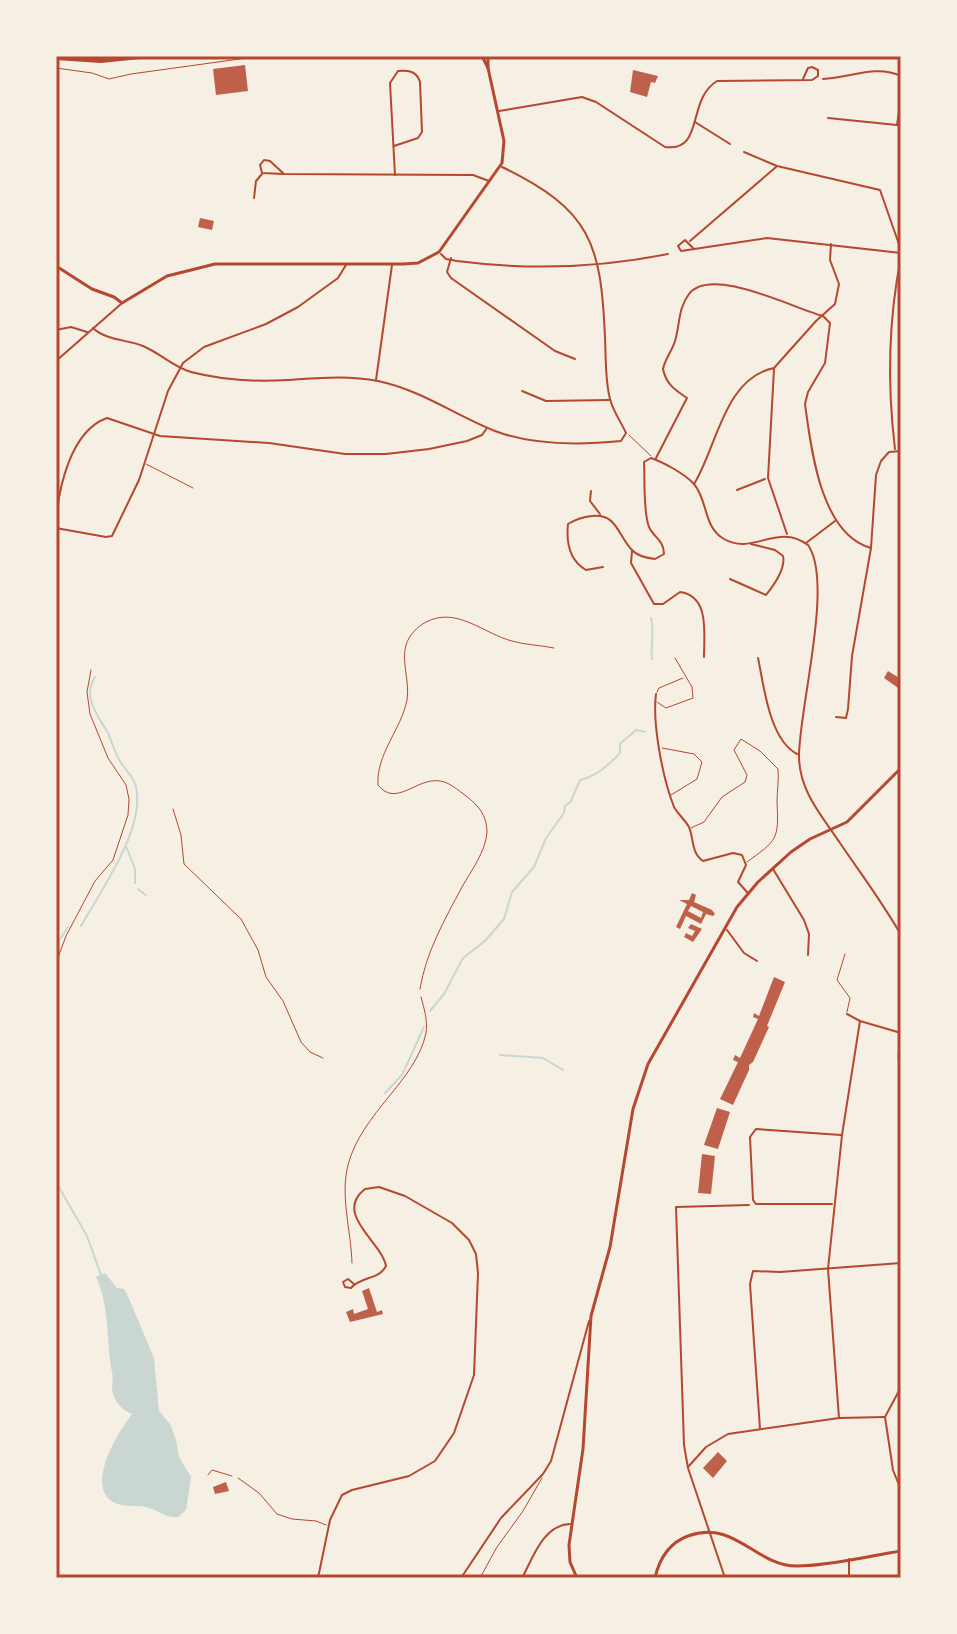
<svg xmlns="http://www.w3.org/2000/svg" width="957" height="1634" font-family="'PT Sans',sans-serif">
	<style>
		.water { fill: #c9d6d2 }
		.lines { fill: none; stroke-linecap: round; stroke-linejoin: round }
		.stream { stroke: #c9d6d2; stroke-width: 2 }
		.building { fill: #bf614a; fill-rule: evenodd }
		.path { stroke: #b5482f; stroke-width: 1 }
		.service { stroke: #b5482f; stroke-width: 1 }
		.minor { stroke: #b5482f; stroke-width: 2 }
		.tertiary { stroke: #b5482f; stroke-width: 3 }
		.trunk { stroke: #b5482f; stroke-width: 4 }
		.neatline { fill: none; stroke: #b5482f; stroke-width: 3 }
	</style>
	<rect width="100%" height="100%" fill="#f6efe4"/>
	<path class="water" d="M105,1273l12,15 7,1 3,5 27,64 5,53 11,13 6,16 3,17 12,20 -5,33 -8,7c-13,1 -18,-6 -29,-9 -10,-4 -27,0 -36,-6 -28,-18 6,-71 19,-88 -8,-3 -14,-9 -18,-17 -4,-9 0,-17 -2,-25 -6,-30 -2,-67 -16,-95z"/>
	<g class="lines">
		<g class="stream">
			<path d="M651,618c4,14 -1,28 1,41"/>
			<polyline points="126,846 135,869 135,883"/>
			<polyline points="138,889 146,895"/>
			<path d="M81,926c20,-36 60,-91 56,-133 -1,-15 -10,-20 -17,-32 -5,-8 -8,-19 -12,-28 -10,-17 -26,-36 -13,-56"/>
			<polyline points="56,945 68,927"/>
			<path d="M430,1011l14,-17 19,-36 22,-17 19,-22 8,-27 22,-25 12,-29 18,-25 1,-7 6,-5 9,-21c16,-3 29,-15 40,-27v-9l16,-14 9,2"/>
			<polyline points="500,1055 543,1058 563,1070"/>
			<polyline points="385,1093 402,1075 424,1027"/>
			<polyline points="56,1182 87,1236 101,1275"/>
		</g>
	</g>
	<g class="building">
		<polygon points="245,65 248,91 216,95 213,69"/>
		<polygon points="633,70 658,76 655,83 651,82 647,97 630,92"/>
		<polygon points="200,218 214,221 212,230 198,227"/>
		<polygon points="888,671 901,679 901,690 884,678"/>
		<path d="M692,893l4,2 -2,7 18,8 3,4 -2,2 -7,-2 -5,10 -15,-8 -6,13 -4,-2 11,-23 -8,-4h10zM691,906l12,6 -2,6 -13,-7z"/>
		<polygon points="691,924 702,929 693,942 684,937 686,933 692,936 695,931 688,928"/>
		<polygon points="774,977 785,982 767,1026 769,1027 753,1062 749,1065 749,1070 733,1105 720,1099 738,1062 733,1060 735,1055 740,1058 758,1019 753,1017 754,1013 759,1016"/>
		<polygon points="717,1108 730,1112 718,1149 704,1145"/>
		<polygon points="702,1154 715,1156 711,1194 698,1193"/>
		<polygon points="369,1288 377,1312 382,1310 383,1314 350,1322 346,1312 353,1309 354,1314 368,1309 362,1291"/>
		<polygon points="718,1452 727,1461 713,1478 703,1468"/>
		<polygon points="226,1482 229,1491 215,1494 213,1487"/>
	</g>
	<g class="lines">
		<g class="path">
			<polyline points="584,56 592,58 614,56"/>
			<polyline points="56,68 92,73 109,79 131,74 261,56"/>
			<polyline points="173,809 181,835 184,864 241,919 258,950 266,977 283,1001 301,1042 310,1052 323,1058"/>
			<polyline points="56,963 66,936 95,881 113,860 128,815 129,799 126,785 108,758 90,714 87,692 91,670"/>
			<path d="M420,989c6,-37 24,-68 42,-102 9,-16 24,-36 25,-55 0,-17 -9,-27 -21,-36 -8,-6 -17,-14 -26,-15 -23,-4 -44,27 -62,4 -2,-31 23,-55 29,-85 3,-19 -6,-38 -1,-55 3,-10 11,-18 20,-23 31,-16 58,12 86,19 13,4 28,4 42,7"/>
			<path d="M352,1263c-1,-33 -12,-67 -4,-98 14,-53 68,-84 78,-132 2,-12 -2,-25 -5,-36"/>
			<polyline points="208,1475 212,1470 232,1476"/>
		</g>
		<g class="service">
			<polyline points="629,435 651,456"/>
			<polyline points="146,464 193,488"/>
			<polyline points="657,692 659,688 683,678"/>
			<polyline points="657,702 666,708 693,698 692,687 675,658"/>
			<polyline points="662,748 694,754 702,762 697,779 671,795"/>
			<path d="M691,828l13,-6 18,-25 23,-15 2,-7 -13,-25 7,-11 19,12 18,18c1,11 -1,22 -1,33 2,38 0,38 -30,60"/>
			<polyline points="845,954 837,980 850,998 847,1012"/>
			<polyline points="238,1478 259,1493 277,1514 292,1519 316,1521 326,1525"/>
			<polyline points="480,1578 497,1547 523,1511 542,1478"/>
		</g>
		<g class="minor">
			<path d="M823,79c27,-1 53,-15 78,-3"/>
			<polyline points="901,98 897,125 901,125"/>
			<path d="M499,111l83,-14 14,5 69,45c40,5 21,-47 52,-66l95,-1 6,-4v-6l-6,-3 -4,1 -5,11"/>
			<polyline points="828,118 897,125"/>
			<polyline points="695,122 730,144"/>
			<path d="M394,146l24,-8 4,-6 -2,-50c-3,-11 -12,-12 -22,-11l-8,12 5,92"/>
			<polyline points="744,152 777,166 880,190 901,250"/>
			<polyline points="284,174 262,173 260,165 264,160 270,161 284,174 473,175 489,181"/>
			<polyline points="254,198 256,181 262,174"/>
			<polyline points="690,241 776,167"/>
			<polyline points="693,248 685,240 678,246 681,251 767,238 901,253"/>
			<path d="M441,254l5,5 11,2c70,9 142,7 211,-7"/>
			<polyline points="451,258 447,272 451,278 555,351 575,359"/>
			<path d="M93,328c12,12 35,12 50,18 17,7 30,21 48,26 31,8 65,10 97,8 31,-2 60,-5 90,1 43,9 77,34 117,50 39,15 86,14 126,10l5,-8c-5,-11 -13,-22 -16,-34 -5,-19 -4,-41 -5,-61 -4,-95 -14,-128 -103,-171"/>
			<polyline points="56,330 71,327 87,332"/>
			<polyline points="56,361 121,304"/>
			<polyline points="774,369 768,478 787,534"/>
			<polyline points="376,380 392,265"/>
			<polyline points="522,391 546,401 609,400"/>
			<path d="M895,449c-8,-65 -7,-127 6,-192"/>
			<path d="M656,458l31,-60c-12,-8 -21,-14 -24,-29 2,-10 9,-18 12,-28 5,-16 3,-33 14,-47 22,-29 106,15 134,22l7,7 -5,40 -17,29 -3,12c6,43 15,130 66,144"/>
			<path d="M694,484c23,-37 30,-106 80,-116l42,-47 19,-17 4,-20 -9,-24 1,-16"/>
			<polyline points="737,490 765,479"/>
			<polyline points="591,491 590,501 600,514"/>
			<path d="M56,524c2,-34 14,-93 51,-106l53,18 109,7 76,11h41l43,-5 38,-8 15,-6 5,-7"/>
			<polyline points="56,528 106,537 112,536 139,480 168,391 183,363 204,347 266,324 298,307 338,278 346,265"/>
			<polyline points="806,543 835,521"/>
			<path d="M632,551l-1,12 23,41h9l17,-12c30,4 24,42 24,65"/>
			<path d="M603,567l-17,3c-17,-10 -20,-27 -18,-46 8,-5 15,-7 24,-8 25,-3 26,20 40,34 5,6 15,8 23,9l9,-5c0,-14 -10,-16 -15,-27 -6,-15 -4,-48 -5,-65l7,-4c12,4 34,16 43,26 14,16 9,43 30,55 29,17 53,-17 84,6 26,37 -9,163 -9,211 0,35 23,60 41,87 21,31 43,60 61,92"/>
			<path d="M730,579l36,16c8,-10 20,-26 17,-39l-8,-6 -24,-6"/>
			<path d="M758,658c6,28 11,81 39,96"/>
			<path d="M656,694c-4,30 7,85 18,113 4,7 11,13 15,20 5,12 2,26 14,34l30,-8 9,2 4,10 -8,17 9,10"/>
			<polyline points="836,717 846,718 848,709 852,656 871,548 876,475 881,461 889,452 901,451"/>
			<polyline points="773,869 804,920 809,934 808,955"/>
			<polyline points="727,930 744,953 757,961"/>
			<polyline points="847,1014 860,1021 901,1033"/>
			<polyline points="832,1204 756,1204 753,1200 750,1137 756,1129 841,1135"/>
			<polyline points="901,1387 885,1417 893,1470 901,1490"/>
			<polyline points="839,1418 828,1269 842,1135 860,1021"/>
			<polyline points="760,1429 750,1284 753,1271 780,1272 901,1263"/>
			<polyline points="688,1467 706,1447 728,1434 839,1418 885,1417"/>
			<path d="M318,1578l12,-58 12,-25 10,-5 57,-14 26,-15 19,-28 20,-58 4,-102 -2,-19 -7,-14 -17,-17 -47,-27 -26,-9 -14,2c-32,25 17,53 21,77 -7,14 -25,10 -35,22l-6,-1 -2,-5 5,-3 6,5"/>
			<polyline points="461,1578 501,1518 543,1474 551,1461 589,1321"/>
			<path d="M522,1578c11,-20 21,-53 48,-54"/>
			<polyline points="725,1578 688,1468 684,1445 676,1207 749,1205"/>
			<polyline points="849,1578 849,1559"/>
		</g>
		<g class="tertiary">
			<polyline points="482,56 488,68"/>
			<polyline points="56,266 92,289 114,297 122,303 167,276 215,264 403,264 418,263 439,252 502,163 504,141 488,68 488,56"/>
			<polyline points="901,1041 899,1057 901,1071"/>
			<polyline points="577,1578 570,1562 569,1545 583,1449 591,1316 610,1247 633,1109 648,1064 737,907 758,882 791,852 810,839 847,822 901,768"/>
			<path d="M655,1578c4,-18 14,-35 33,-42 47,-17 67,30 109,30 32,0 72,-10 104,-15"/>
		</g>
		<polyline class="trunk" points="56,58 101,61 149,56"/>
	</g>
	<rect width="957" height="1634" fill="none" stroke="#f6efe4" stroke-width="116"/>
	<rect x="58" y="58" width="841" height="1518" class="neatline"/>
</svg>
